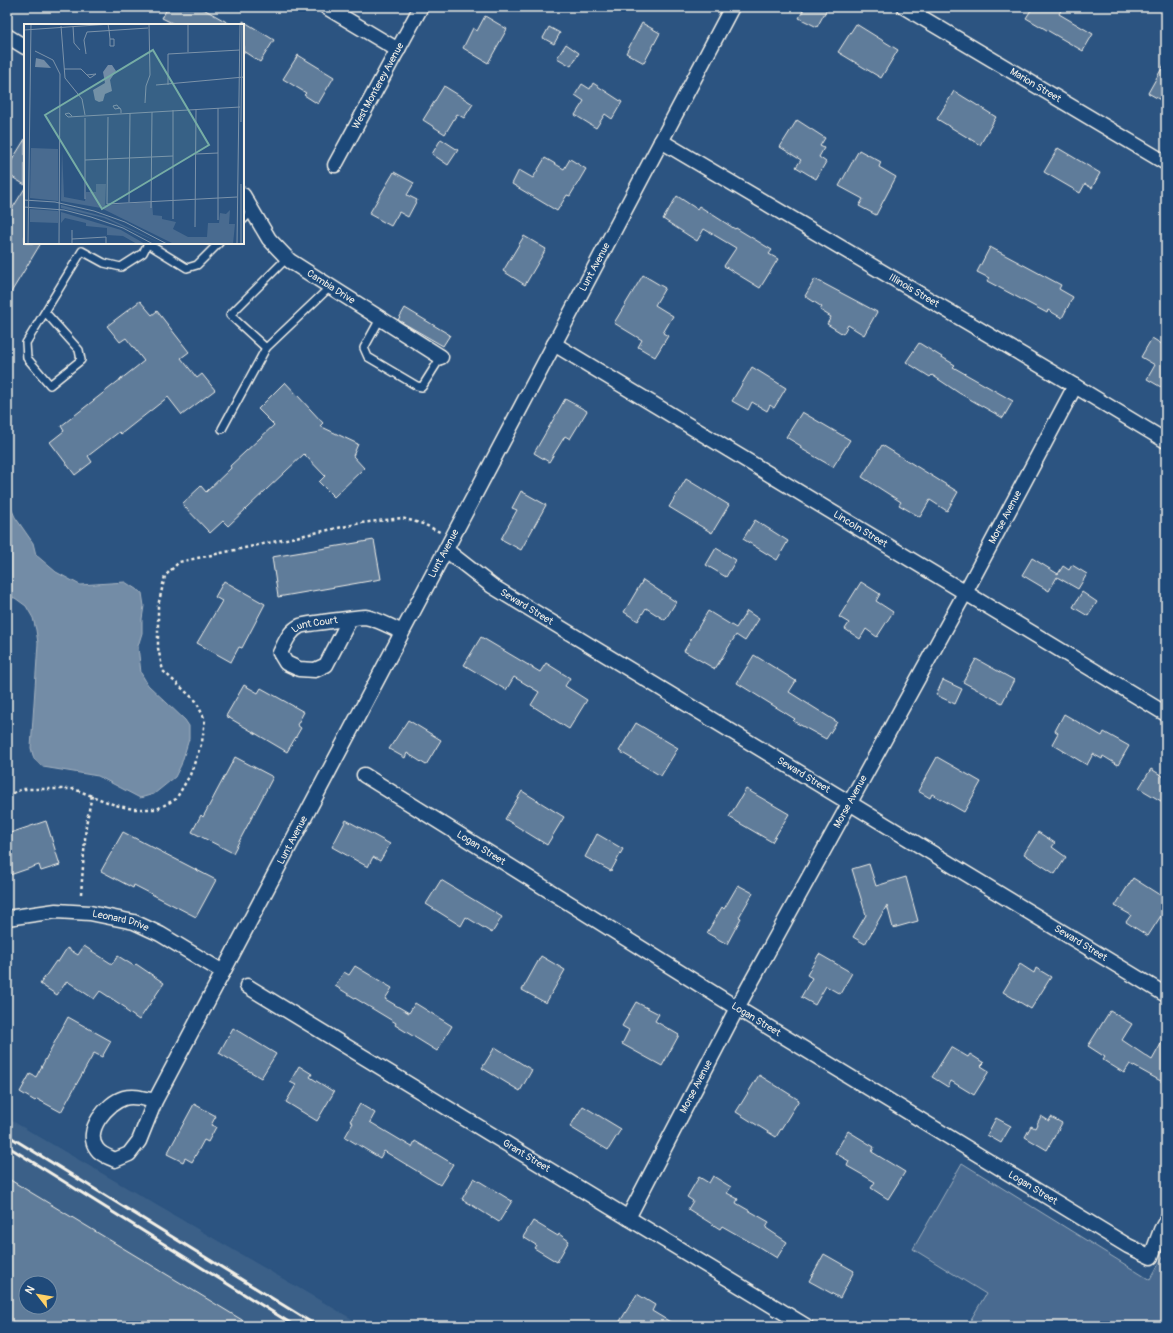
<svg xmlns="http://www.w3.org/2000/svg" width="1173" height="1333" font-family="Pangolin,sans-serif">
	<style>
		.built { fill: #3b6088; fill-rule: evenodd }
		.green { fill: #496b90; stroke: #9eaebc }
		.water { fill: #738ca6; stroke: #a7b4c0 }
		.building { fill: #5e7b9a; stroke: #f4f1e8; fill-rule: evenodd }
		.lines { fill: none; stroke-linecap: round; stroke-linejoin: round }
		.service-casing { stroke: #f4f1e8; stroke-width: 10 }
		.minor-casing { stroke: #f4f1e8; stroke-width: 17 }
		.path { stroke: #f4f1e8; stroke-width: 2.5; stroke-dasharray: 3 3; stroke-linecap: butt }
		.service { stroke: #1f4a7a; stroke-width: 7 }
		.minor { stroke: #1f4a7a; stroke-width: 14 }
		.rail { stroke: #f4f1e8; stroke-width: 3 }
		.labels { text-anchor: middle; dominant-baseline: central; stroke-width: 3; stroke-linejoin: round; paint-order: stroke }
		.street-label { font-size: 10px; fill: #f4f1e8; stroke: #1f4a7a }
		.inset-road { fill: none; stroke: #7c93aa; stroke-width: 1 }
		.view { fill: #76ada5; fill-opacity: 0.15; stroke: #76ada5; stroke-width: 2 }
		.inset-edge { fill: none; stroke: #f4f1e8; stroke-width: 2 }
	</style>
	<rect width="100%" height="100%" fill="#2c5481"/>
	<filter id="ink" filterUnits="userSpaceOnUse"><feTurbulence type="fractalNoise" baseFrequency=".025" numOctaves="2"/><feDisplacementMap in="SourceGraphic" scale="8" xChannelSelector="R" yChannelSelector="G"/><feConvolveMatrix kernelMatrix="1 2 1 2 8 2 1 2 1" color-interpolation-filters="sRGB"/></filter>
	<g filter="url(#ink)">
		<path class="built" d="M7,1118l357,208h-357zM26,1283h24v24h-24z"/>
		<polygon class="green" points="962,1163 1150,1280 1166,1251 1166,1326 967,1326 986,1294 913,1249"/>
		<polygon class="water" points="7,499 15,517 33,543 36,555 56,572 80,585 125,582 142,593 144,606 142,619 142,633 138,646 141,673 148,685 185,720 189,726 189,739 181,765 175,777 154,794 140,798 98,776 43,767 34,759 31,748 38,643 36,630 33,618 26,606 15,598 7,597"/>
		<g class="building">
			<polygon points="168,7 200,7 232,25 176,25 162,18"/>
			<polygon points="805,7 828,7 817,27 799,18"/>
			<polygon points="1033,7 1063,7 1059,14 1093,34 1083,51 1026,18"/>
			<polygon points="485,16 507,29 488,63 463,48 473,28 477,31"/>
			<polygon points="243,21 274,40 260,62 243,51"/>
			<polygon points="642,23 660,33 644,63 626,53"/>
			<polygon points="856,24 898,50 881,78 838,52"/>
			<polygon points="549,27 560,33 554,44 543,38"/>
			<polygon points="566,44 579,53 571,66 557,58"/>
			<polygon points="298,55 334,77 318,104 304,95 306,93 283,79"/>
			<polygon points="1166,61 1166,103 1148,93"/>
			<polygon points="593,83 622,102 612,119 605,114 596,128 575,115 584,101 575,95 582,84 590,89"/>
			<polygon points="444,86 473,104 464,118 457,114 445,134 423,120"/>
			<polygon points="954,91 996,117 980,145 937,119"/>
			<polygon points="797,120 825,138 820,146 824,148 819,157 826,162 816,179 796,167 801,160 780,147"/>
			<polygon points="25,139 25,185 7,174 7,168"/>
			<polygon points="441,139 458,150 448,165 432,154"/>
			<polygon points="1058,148 1100,173 1092,188 1085,184 1080,193 1044,172"/>
			<polygon points="859,150 881,162 879,167 896,177 876,215 859,206 863,199 839,186"/>
			<polygon points="545,158 564,169 570,159 586,169 570,196 567,195 557,211 512,184 519,170 533,178"/>
			<polygon points="394,172 414,183 407,195 417,200 408,217 399,212 391,226 369,214"/>
			<polygon points="25,188 25,243 41,243 7,299 7,217"/>
			<polygon points="677,196 697,209 699,206 735,229 736,228 772,250 769,254 778,259 760,288 724,266 736,248 704,229 697,241 663,219"/>
			<polygon points="524,236 546,249 525,285 503,271"/>
			<polygon points="990,247 1061,285 1059,289 1073,297 1062,318 1048,310 1047,313 987,281 989,278 977,272"/>
			<polygon points="643,275 665,288 655,305 673,316 663,333 668,336 655,357 638,347 642,340 614,323"/>
			<polygon points="815,279 877,312 864,335 848,325 843,334 827,324 831,317 820,310 822,307 805,296"/>
			<polygon points="140,301 152,315 157,311 189,352 181,358 197,378 202,374 215,390 182,415 168,397 121,434 119,432 88,456 92,462 75,475 50,442 64,431 61,426 144,361 126,338 120,342 107,326"/>
			<polygon points="405,308 450,335 443,346 398,320"/>
			<polygon points="1152,338 1165,346 1166,345 1166,390 1147,379 1155,365 1141,357"/>
			<polygon points="919,343 955,365 953,367 1013,401 1003,418 959,393 932,375 930,377 906,362"/>
			<polygon points="752,367 786,388 774,408 770,405 767,411 752,402 748,410 732,401"/>
			<polygon points="285,382 323,423 320,426 358,444 353,456 364,468 334,497 319,482 325,476 304,454 228,526 223,521 210,533 182,504 201,486 206,492 231,468 230,466 274,425 258,409"/>
			<polygon points="565,399 587,411 570,439 565,436 549,462 534,453"/>
			<polygon points="802,412 850,440 833,467 800,448 801,446 786,437"/>
			<polygon points="882,445 958,492 947,511 930,500 920,517 899,505 901,502 862,477"/>
			<polygon points="686,479 729,505 712,533 669,507"/>
			<polygon points="521,491 546,505 521,550 501,539 517,510 512,508"/>
			<polygon points="755,520 788,541 777,560 743,539"/>
			<polygon points="374,540 381,579 278,597 272,557"/>
			<polygon points="716,548 736,560 726,577 706,565"/>
			<polygon points="1032,558 1058,574 1063,566 1069,570 1072,565 1087,574 1078,589 1057,577 1049,591 1022,575"/>
			<polygon points="643,580 676,602 665,620 646,608 638,621 624,612"/>
			<polygon points="224,581 265,604 242,648 239,647 231,662 197,643 222,601 215,597"/>
			<polygon points="861,582 880,594 876,601 893,612 877,637 866,629 860,639 845,629 849,623 839,617"/>
			<polygon points="1082,592 1097,602 1088,616 1073,607"/>
			<polygon points="708,611 736,628 747,611 759,619 745,641 736,635 715,669 684,651"/>
			<polygon points="481,637 540,672 546,663 570,678 565,686 587,700 569,729 531,705 539,692 514,677 506,690 464,665"/>
			<polygon points="754,655 796,681 789,692 837,722 826,739 793,721 795,719 737,683"/>
			<polygon points="976,659 1014,680 1002,703 963,682"/>
			<polygon points="943,680 962,689 955,704 936,695"/>
			<polygon points="244,685 258,693 261,688 304,712 297,725 301,728 287,752 226,716"/>
			<polygon points="1064,714 1102,736 1104,732 1129,746 1118,765 1103,756 1102,759 1093,754 1087,765 1052,744 1058,733 1055,731"/>
			<polygon points="408,720 441,740 426,765 407,753 405,758 389,749"/>
			<polygon points="636,723 678,748 661,776 619,751"/>
			<polygon points="235,757 273,777 233,853 192,832 201,815 203,817"/>
			<polygon points="937,757 981,782 964,812 932,794 930,798 918,791"/>
			<polygon points="1151,769 1166,778 1166,804 1139,788"/>
			<polygon points="746,789 789,814 772,842 729,817"/>
			<polygon points="522,791 564,817 547,845 505,819"/>
			<polygon points="346,820 390,844 380,861 373,857 368,867 332,847"/>
			<polygon points="46,821 60,865 41,871 39,865 7,876 7,834"/>
			<polygon points="123,832 216,880 196,917 134,885 133,888 101,871"/>
			<polygon points="1038,832 1055,843 1052,847 1066,857 1055,874 1024,854"/>
			<polygon points="597,834 623,849 611,871 585,857"/>
			<polygon points="869,864 876,886 906,877 918,921 893,928 887,905 865,944 853,937 866,915 852,869"/>
			<polygon points="1133,878 1166,899 1166,908 1148,936 1126,922 1131,915 1115,906"/>
			<polygon points="441,880 502,917 492,933 466,917 461,926 426,904"/>
			<polygon points="738,885 753,893 739,917 741,918 727,944 707,933 722,907 724,909"/>
			<polygon points="84,946 112,964 118,956 134,966 136,964 164,983 139,1020 125,1010 126,1008 100,991 94,999 67,981 57,995 40,984 56,961 58,962 67,948 78,955"/>
			<polygon points="819,954 852,973 840,994 826,986 815,1005 801,997 812,978 807,975"/>
			<polygon points="541,956 565,970 546,1003 522,990"/>
			<polygon points="1020,964 1034,973 1036,968 1051,977 1031,1009 1003,992"/>
			<polygon points="355,966 392,988 385,999 409,1013 415,1003 452,1026 437,1051 395,1025 396,1023 335,986 344,972 349,975"/>
			<polygon points="636,1002 659,1014 655,1021 679,1035 662,1066 622,1044 629,1030 622,1026"/>
			<polygon points="1110,1011 1132,1024 1122,1040 1152,1060 1166,1035 1166,1084 1130,1064 1124,1073 1103,1060 1105,1057 1088,1046"/>
			<polygon points="68,1017 111,1041 102,1057 94,1053 61,1112 37,1099 35,1101 20,1092 30,1074 36,1077"/>
			<polygon points="233,1028 276,1054 261,1078 219,1053"/>
			<polygon points="495,1047 532,1070 520,1091 482,1068"/>
			<polygon points="951,1047 968,1057 970,1054 984,1063 981,1066 989,1071 974,1095 951,1081 948,1087 932,1077"/>
			<polygon points="299,1066 312,1074 310,1077 334,1092 317,1121 286,1102 296,1085 290,1082"/>
			<polygon points="759,1075 799,1100 776,1137 736,1112"/>
			<polygon points="194,1104 216,1116 211,1125 216,1127 208,1142 204,1140 192,1162 185,1158 183,1162 167,1154"/>
			<polygon points="360,1104 375,1113 370,1122 412,1147 415,1141 453,1164 440,1185 384,1151 380,1158 345,1137 353,1123 350,1121"/>
			<polygon points="583,1106 621,1129 608,1150 570,1127"/>
			<polygon points="1041,1116 1049,1121 1051,1117 1062,1123 1047,1150 1025,1137 1031,1126 1035,1128"/>
			<polygon points="996,1118 1011,1126 1001,1143 987,1135"/>
			<polygon points="848,1131 874,1147 872,1152 905,1172 888,1199 871,1188 875,1182 847,1166 849,1161 835,1153"/>
			<polygon points="713,1176 731,1187 727,1193 738,1199 736,1203 769,1222 766,1228 787,1242 777,1258 759,1247 722,1226 720,1229 688,1209 693,1201 687,1197 699,1177 709,1183"/>
			<path d="M7,1178l245,148h-245zM26,1283h24v24h-24z"/>
			<polygon points="474,1178 512,1201 499,1222 462,1199"/>
			<polygon points="533,1221 558,1236 559,1234 569,1241 557,1262 534,1248 536,1245 523,1237"/>
			<polygon points="824,1254 854,1271 840,1298 809,1281"/>
			<polygon points="637,1294 655,1305 652,1311 677,1326 617,1326"/>
		</g>
		<g class="lines">
			<defs>
				<g id="service">
					<polyline points="243,220 252,211"/>
					<polyline points="148,244 187,268 197,265 219,243"/>
					<polyline points="287,258 230,315 266,348 330,287"/>
					<polyline points="45,312 79,350 81,360 50,385 27,358 26,343 82,251 104,263 121,267 143,253 148,243"/>
					<polyline points="380,319 364,348 368,357 417,386 422,387 441,357"/>
					<polyline points="222,429 266,348"/>
				</g>
				<g id="minor">
					<polyline points="326,7 398,50"/>
					<path id="s1" d="M904,7l262,156"/>
					<polyline points="7,36 25,47"/>
					<path id="s2" d="M661,141l414,245 91,55"/>
					<path id="s3" d="M335,165l86,-158"/>
					<path id="s4" d="M243,195l26,44 21,22 151,96"/>
					<path id="s5" d="M554,344l612,370"/>
					<path id="s6" d="M446,550l46,36 674,409"/>
					<path id="s7" d="M350,619l-24,46 -11,5 -16,-1 -13,-6 -6,-10c5,-10 9,-22 20,-27 4,-2 60,-9 65,-9 8,1 29,11 37,15"/>
					<path id="s8" d="M364,775l373,233 391,238 23,11 10,-27 5,-9"/>
					<path id="s9" d="M7,918l49,-7 34,2 44,9 26,12 63,38"/>
					<path id="s10" d="M247,986l559,340"/>
					<path id="s11" d="M155,1101c-10,-2 -21,-6 -31,-3 -17,5 -41,33 -27,51 4,6 12,8 18,11l14,-6 10,-13 16,-40 577,-1094"/>
					<path id="s12" d="M628,1218l109,-210 228,-415 110,-207"/>
				</g>
			</defs>
			<use href="#service" class="service-casing"/>
			<use href="#minor" class="minor-casing"/>
			<g class="path">
				<polyline points="7,796 22,789 74,789 115,805 133,809 157,809 176,799 190,775 202,742 205,720 196,701 163,671 158,648 158,606 165,576 179,562 361,523 402,518 423,524 440,532"/>
				<polyline points="81,894 86,825 92,795"/>
			</g>
			<use href="#service" class="service"/>
			<use href="#minor" class="minor"/>
			<g class="rail">
				<polyline points="7,1135 317,1326"/>
				<polyline points="7,1146 295,1326"/>
			</g>
		</g>
	</g>
	<g class="labels">
		<g class="street-label">
			<text stroke="none"><textPath href="#s1" startOffset="153">Marion Street</textPath></text>
			<text stroke="none"><textPath href="#s3" startOffset="90">West Monterey Avenue</textPath></text>
			<text stroke="none"><textPath href="#s11" startOffset="1136">Lunt Avenue</textPath></text>
			<text stroke="none"><textPath href="#s4" startOffset="130">Cambia Drive</textPath></text>
			<text stroke="none"><textPath href="#s2" startOffset="294">Illinois Street</textPath></text>
			<text stroke="none"><textPath href="#s12" startOffset="796">Morse Avenue</textPath></text>
			<text stroke="none"><textPath href="#s5" startOffset="358">Lincoln Street</textPath></text>
			<text stroke="none"><textPath href="#s11" startOffset="812">Lunt Avenue</textPath></text>
			<text stroke="none"><textPath href="#s6" startOffset="99">Seward Street</textPath></text>
			<text stroke="none"><textPath href="#s7" startOffset="155">Lunt Court</textPath></text>
			<text stroke="none"><textPath href="#s6" startOffset="423">Seward Street</textPath></text>
			<text stroke="none"><textPath href="#s12" startOffset="472">Morse Avenue</textPath></text>
			<text stroke="none"><textPath href="#s11" startOffset="488">Lunt Avenue</textPath></text>
			<text stroke="none"><textPath href="#s8" startOffset="138">Logan Street</textPath></text>
			<text stroke="none"><textPath href="#s9" startOffset="115">Leonard Drive</textPath></text>
			<text stroke="none"><textPath href="#s6" startOffset="747">Seward Street</textPath></text>
			<text stroke="none"><textPath href="#s8" startOffset="462">Logan Street</textPath></text>
			<text stroke="none"><textPath href="#s12" startOffset="148">Morse Avenue</textPath></text>
			<text stroke="none"><textPath href="#s10" startOffset="327">Grant Street</textPath></text>
			<text stroke="none"><textPath href="#s8" startOffset="786">Logan Street</textPath></text>
		</g>
	</g>
	<g transform="translate(24 24)">
		<rect width="220" height="220" fill="#2c5481"/>
		<path d="M7,124l27,1v52l-28,-3zM38,125l2,48 21,4 1,-9h10v-8h10l-1,21 47,-3 1,13 9,1v3l14,3 -3,7 15,8h19l1,-14h11l1,-10 6,1 4,-4 -1,14h6l-2,20h-59l-73,-36 -40,-7zM37,181l45,12 56,27 -58,-26 -43,-10zM6,185l28,2v12l-28,-1zM37,188l60,18 24,14h-8l-14,-8 -16,-1v-7l-21,-2v-3l-21,-5 -4,5z" fill="#496b90"/>
		<path d="M12,34l8,2 7,8 -16,-1zM84,41h4l4,6 -6,9 2,11 -7,3 -2,7 -4,1 -4,-2 -2,-10 12,-7 -2,-11z" fill="#738ca6"/>
		<path class="inset-road" d="M84,0l1,6 1,9v7h4v-7h-4M93,0h20M164,0v28M37,2l4,52 17,21 3,16M49,2l1,17 6,7M0,6l87,-6M11,27l18,9 7,14 -1,170M62,30l-2,-14 3,-8 61,-4M40,45h17l9,9 6,-4 -9,1M132,61l88,-8M144,61v-31l72,-4M121,79l1,-17 4,-11 -1,-51M96,84l-5,1 -2,-3 4,-1 2,3h1l1,2v3M149,86v109M48,92l-3,-3 -4,1 3,3 172,-10M84,93l-1,87 130,-7M217,98l1,-98M172,130l22,-1M61,136l88,-4M217,160v60M61,175v-81M0,176l31,2 39,9 31,11 42,22M105,178l1,-89M0,183l40,3 27,7 32,11 30,16M127,184l1,-96M194,196v-112M171,203l1,-118M48,215l34,-2v7M4,220l3,-220M48,220v-14M213,220l3,-220"/>
		<path class="view" d="M129,26l56,95 -107,64 -57,-94z"/>
		<rect width="220" height="220" class="inset-edge"/>
	</g>
	<rect width="1173" height="1333" fill="none" stroke="#1f4a7a" stroke-width="24"/>
	<rect x="12" y="12" width="1149" height="1309" fill="none" stroke="#f4f1e8" stroke-width="1.5" filter="url(#ink)"/>
	<g transform="translate(38 1295) rotate(301)"><circle r="19" fill="#1f4a7a" stroke="#748da6"/>
	<path d="M0-3L7 15L0 10L-7 15Z" fill="#ffd166"/>
	<text y="-6" font-size="11" font-weight="bold" text-anchor="middle" fill="#f4f1e8">N</text>
	</g>
</svg>
